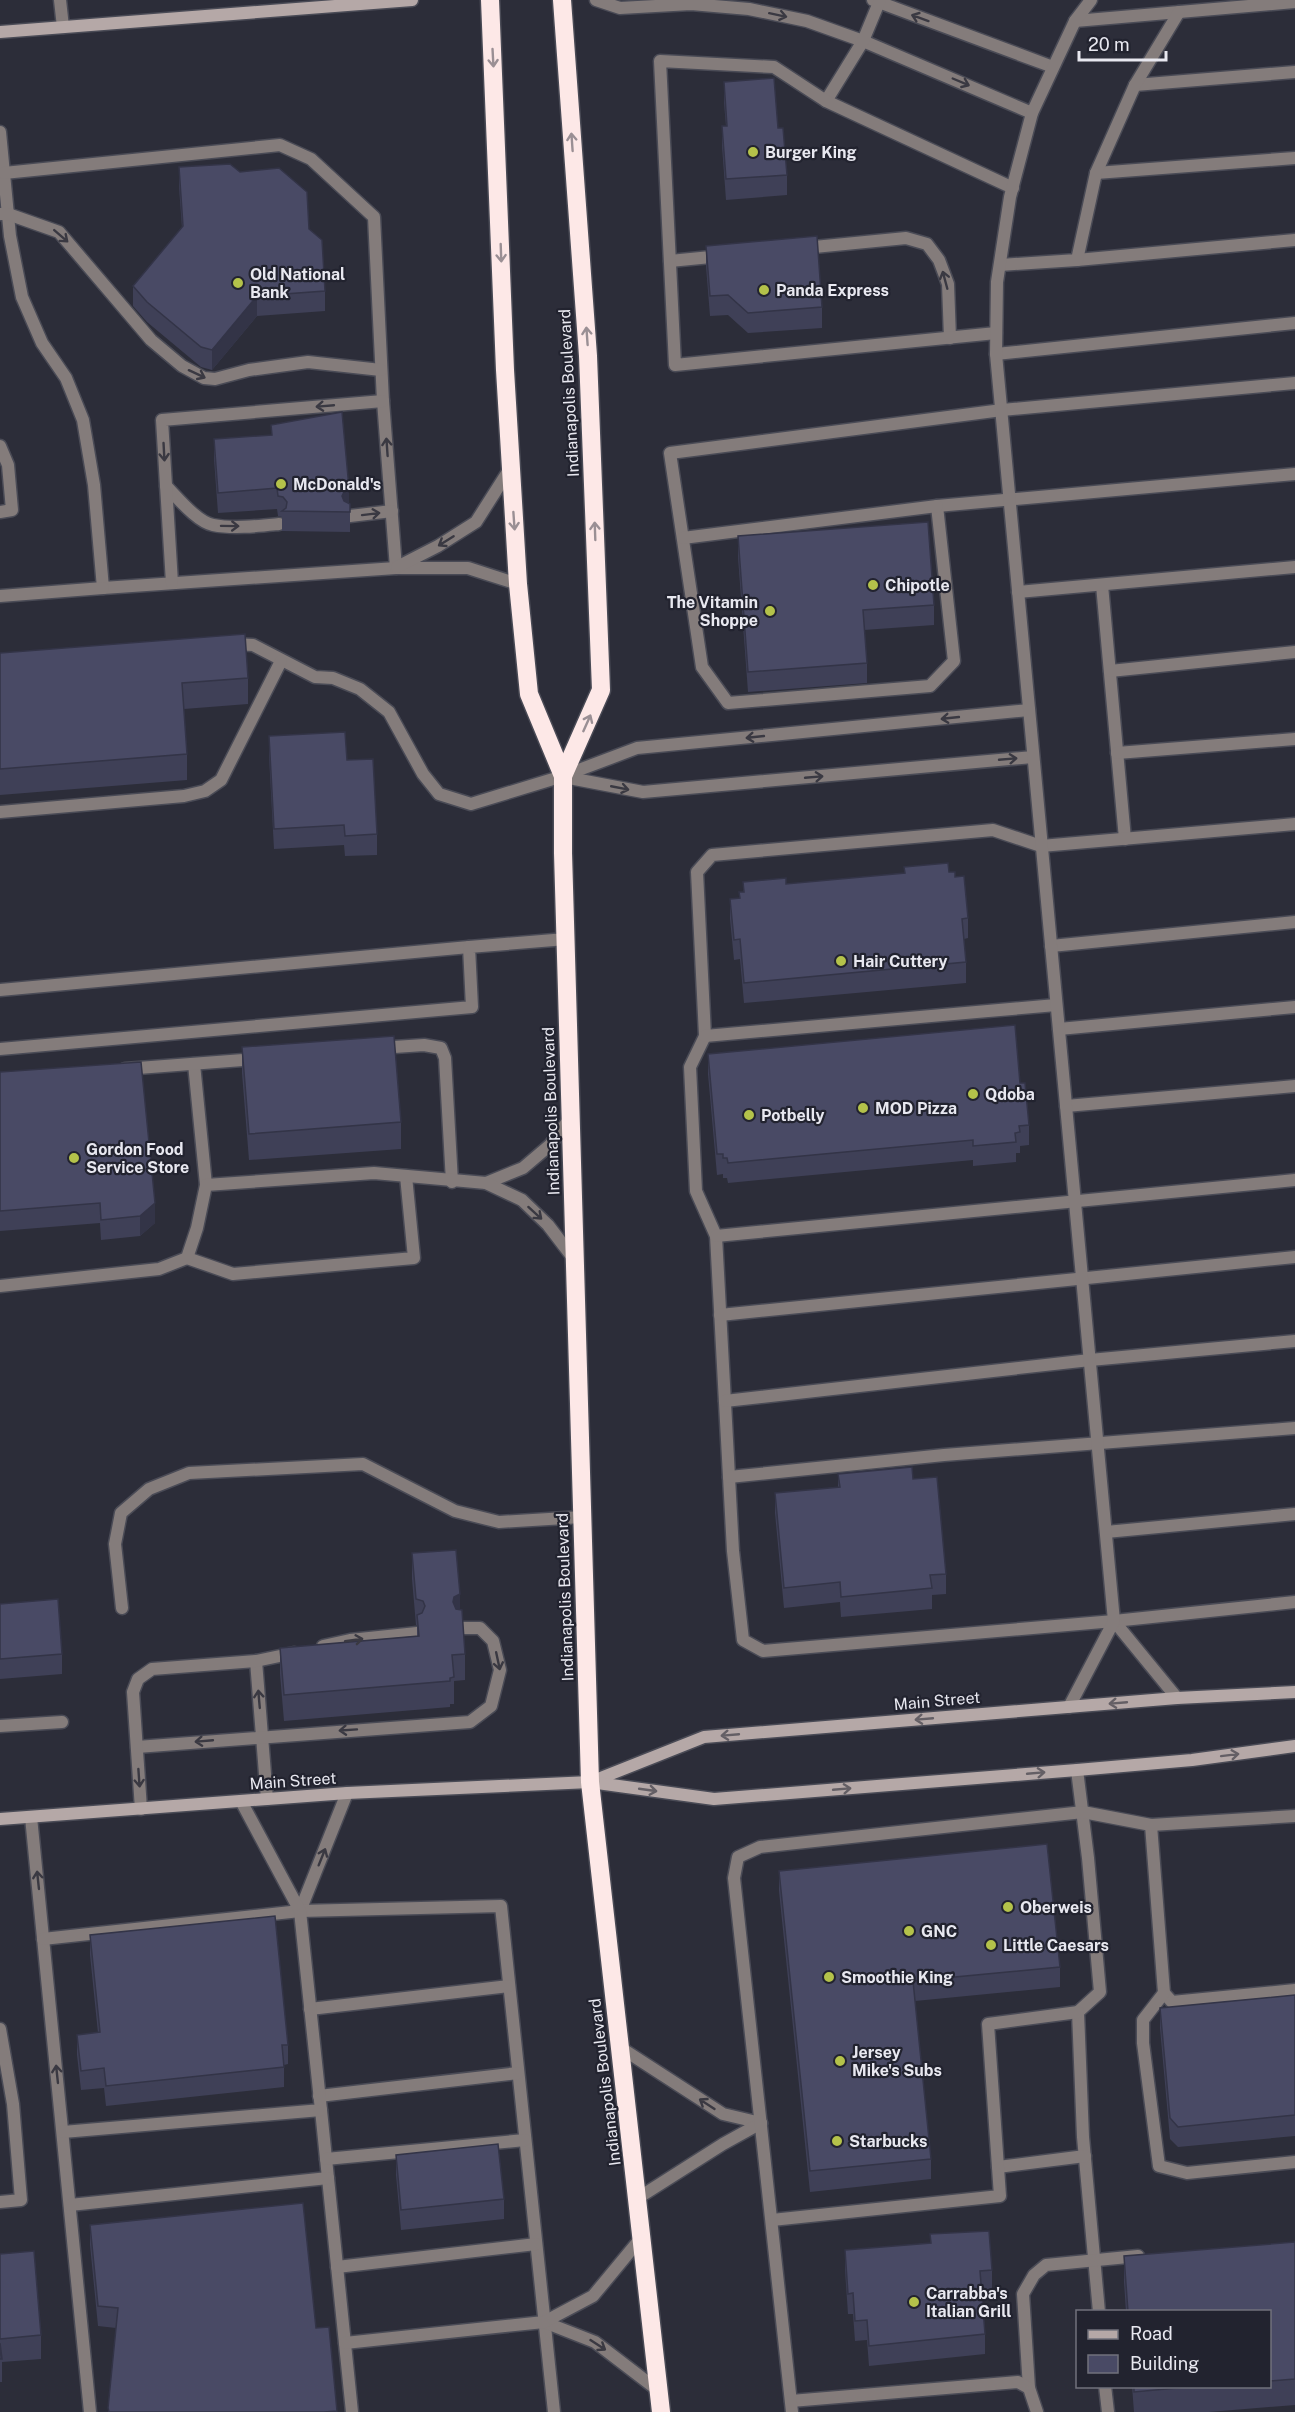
<svg xmlns="http://www.w3.org/2000/svg" width="1295" height="2412" font-family="'Public Sans',sans-serif">
	<style>
		.lines { fill: none; stroke-linecap: round; stroke-linejoin: round }
		.lane-casing { stroke: #4a4b56; stroke-width: 15 }
		.secondary-casing { stroke: #4a4b56; stroke-width: 15 }
		.highway-casing { stroke: #4a4b56; stroke-width: 21 }
		.lane { stroke: #847c7b; stroke-width: 12 }
		.secondary { stroke: #b5a8a7; stroke-width: 12 }
		.highway { stroke: #fde8e7; stroke-width: 18 }
		.wall { fill: #3f4057 }
		.shaded-wall { fill: #333447 }
		.building { fill: #494a65; stroke: #333447; stroke-width: 1.5 }
		.oneway { stroke: #3a3942 }
		.oneway2 { stroke: #9a8f94 }
		.oneway3 { stroke: #645f65 }
		.poi-dot { fill: #b4c24a; stroke: #22232f; stroke-width: 2 }
		.labels { text-anchor: middle; dominant-baseline: central; stroke-width: 4.5; stroke-linejoin: round; paint-order: stroke }
		.poi-label { font-size: 16px; font-weight: bold; fill: #e8e8f0; stroke: #22232f; text-anchor: start }
		.street-label { font-size: 16px; fill: #e8e8f0; stroke: #22232f }
	</style>
	<rect width="100%" height="100%" fill="#2c2d39"/>
	<g class="lines">
		<defs>
			<g id="lane">
				<polyline points="60,0 63,27"/>
				<polyline points="596,0 620,8 691,4 749,9 807,21 863,41 1032,113"/>
				<polyline points="873,0 1053,67"/>
				<polyline points="1075,21 1295,2"/>
				<polyline points="1135,85 1295,72"/>
				<polyline points="826,101 863,41 880,0"/>
				<polyline points="0,132 10,236 22,297 42,343 66,378 83,420 94,485 103,588 396,568 468,568 518,584"/>
				<polyline points="4,173 280,145 311,159 374,217 383,401 396,568"/>
				<polyline points="1096,173 1295,158"/>
				<polyline points="1,214 8,214 59,232 151,340 182,366 204,378 215,379 249,370 308,362 381,370"/>
				<polyline points="804,248 906,238 927,244 939,260 948,284 950,338"/>
				<polyline points="1077,260 1295,240"/>
				<polyline points="670,261 721,256"/>
				<polyline points="1000,265 1077,260 1096,173 1135,85 1179,12"/>
				<polyline points="996,333 675,365 660,61 774,67 826,101 1013,188"/>
				<polyline points="996,354 1295,323"/>
				<polyline points="1295,383 1002,410 670,453 702,667 728,703 930,686 954,661 937,506 1295,474"/>
				<polyline points="0,446 8,465 12,510 0,512"/>
				<path d="M166,486c11,11 31,36 47,39 20,4 46,1 66,-1"/>
				<polyline points="350,516 392,511"/>
				<polyline points="683,538 937,506"/>
				<polyline points="397,567 438,546 476,522 511,467"/>
				<polyline points="172,583 162,420 383,401"/>
				<polyline points="1102,585 1125,839"/>
				<polyline points="1018,592 1295,567"/>
				<polyline points="0,596 103,588"/>
				<polyline points="231,644 253,645 315,677 333,678 360,689 389,712 423,774 439,794 471,804 563,776 637,748 1029,710"/>
				<polyline points="1110,671 1295,652"/>
				<polyline points="1117,753 1295,739"/>
				<polyline points="564,777 643,792 1033,757"/>
				<polyline points="0,812 184,796 205,791 221,780 281,661"/>
				<polyline points="1295,824 1041,846 993,830 712,855 697,872 705,1036 690,1067 696,1191 716,1236 733,1551 743,1640 763,1651 1114,1621 1295,1602"/>
				<polyline points="1051,946 1295,922"/>
				<polyline points="0,990 469,947"/>
				<polyline points="1059,1029 1295,1007"/>
				<polyline points="705,1036 1056,1005"/>
				<polyline points="379,1048 424,1045 441,1048 445,1058 452,1182"/>
				<polyline points="0,1049 472,1007 469,947 566,939"/>
				<polyline points="194,1064 206,1185"/>
				<polyline points="125,1069 257,1059"/>
				<polyline points="1066,1106 1295,1086"/>
				<polyline points="486,1183 523,1168 550,1145 571,1117"/>
				<polyline points="716,1236 1295,1180"/>
				<polyline points="187,1258 233,1274 414,1258 406,1176"/>
				<polyline points="0,1286 159,1269 187,1258 197,1228 206,1185 374,1173 486,1183 522,1200 548,1225 574,1259"/>
				<polyline points="720,1315 1295,1257"/>
				<polyline points="725,1401 1090,1360 1295,1341"/>
				<polyline points="729,1477 944,1455 1295,1428"/>
				<polyline points="1106,1532 1295,1514"/>
				<polyline points="122,1608 115,1544 121,1513 149,1489 189,1473 363,1464 455,1511 499,1522 582,1517"/>
				<polyline points="1114,1621 1177,1698"/>
				<polyline points="323,1646 350,1640 417,1633"/>
				<polyline points="256,1661 267,1799"/>
				<polyline points="1069,1707 1114,1621 996,354 997,282 1010,197 1032,113 1075,21 1091,0"/>
				<polyline points="0,1726 62,1722"/>
				<polyline points="137,1747 470,1722 491,1706 500,1670 493,1641 480,1628 461,1628"/>
				<polyline points="1077,1770 1088,1858 1100,1992 1078,2012 1083,2137 1099,2312"/>
				<polyline points="141,1809 133,1692 138,1679 152,1669 256,1661 294,1653"/>
				<polyline points="31,1817 90,2412"/>
				<polyline points="1151,1825 1164,1993 1172,2002 1295,1990"/>
				<polyline points="300,1911 347,1793"/>
				<polyline points="43,1939 300,1911 501,1906 554,2412"/>
				<polyline points="1164,1993 1143,2020 1143,2043 1159,2166 1187,2173 1295,2162"/>
				<polyline points="310,2009 509,1986"/>
				<polyline points="0,2029 13,2104 21,2200 0,2202"/>
				<polyline points="621,2048 723,2114 761,2123"/>
				<polyline points="319,2096 518,2073"/>
				<polyline points="321,2110 352,2412"/>
				<polyline points="63,2132 321,2110 300,1911 241,1801"/>
				<polyline points="326,2159 525,2140"/>
				<polyline points="998,2167 1085,2156"/>
				<polyline points="638,2198 723,2144 761,2123"/>
				<polyline points="70,2205 328,2178"/>
				<polyline points="772,2220 1000,2196 988,2024 1078,2012"/>
				<polyline points="337,2267 536,2244"/>
				<polyline points="544,2322 595,2342 659,2391"/>
				<polyline points="345,2343 544,2322 593,2296 641,2238"/>
				<polyline points="1105,2386 1108,2412"/>
				<polyline points="1029,2388 1023,2294 1034,2275 1046,2265 1138,2256"/>
				<polyline points="791,2401 1018,2382 1029,2388 1037,2412"/>
				<polyline points="792,2412 734,1878 738,1857 760,1847 1083,1812 1151,1825 1295,1816"/>
			</g>
			<g id="secondary">
				<polyline points="0,32 412,0"/>
				<polyline points="593,1781 704,1737 1177,1698 1295,1692"/>
				<polyline points="0,1819 347,1793 590,1782 714,1799 1077,1770 1192,1760 1295,1746"/>
			</g>
			<g id="highway">
				<polyline points="490,0 505,370 518,584 529,694 563,776 563,853 590,1782 661,2412"/>
				<polyline points="562,0 588,356 601,690 563,776"/>
			</g>
		</defs>
		<use href="#lane" class="lane-casing"/>
		<use href="#secondary" class="secondary-casing"/>
		<use href="#highway" class="highway-casing"/>
		<use href="#lane" class="lane"/>
		<use href="#secondary" class="secondary"/>
		<use href="#highway" class="highway"/>
	</g>
	<g class="wall">
		<polygon points="724,82 778,128 787,175 787,195 726,200 722,146 722,126 726,126 724,103"/>
		<polygon points="179,167 309,229 325,291 325,311 257,316 212,370 201,367 147,322 133,306 133,286 182,228 179,187"/>
		<polygon points="706,246 822,307 822,328 748,333 728,315 710,316 706,266"/>
		<polygon points="214,439 349,503 350,512 350,532 282,531 282,517 278,516 277,509 218,513 214,459"/>
		<polygon points="738,536 934,605 934,625 864,630 867,663 867,683 748,692 738,557"/>
		<polygon points="0,653 248,678 248,704 184,709 187,754 187,780 0,795"/>
		<polygon points="269,736 347,760 377,834 377,855 345,856 344,845 274,849 269,756"/>
		<polygon points="904,867 949,872 955,877 968,918 968,938 964,939 966,962 966,983 744,1003 740,959 734,960 730,919 730,899 739,898 739,892 743,892 743,882 786,884 904,873"/>
		<polygon points="242,1047 401,1122 401,1149 249,1160 242,1073"/>
		<polygon points="708,1054 1020,1083 1029,1125 1029,1145 1020,1146 1020,1153 1016,1153 1016,1162 973,1166 973,1160 728,1183 727,1178 723,1178 723,1174 717,1175 708,1074"/>
		<polygon points="0,1072 155,1223 140,1236 101,1240 100,1223 0,1231"/>
		<polygon points="838,1474 913,1479 946,1574 946,1594 932,1595 932,1609 841,1617 840,1602 784,1608 775,1513 775,1493 838,1487"/>
		<polygon points="412,1553 460,1610 465,1654 465,1680 454,1681 454,1704 450,1704 450,1707 284,1721 280,1674 280,1648 417,1636 417,1625 416,1625 412,1579"/>
		<polygon points="0,1604 62,1654 62,1674 0,1679"/>
		<polygon points="779,1871 1060,1967 1060,1987 915,2001 931,2159 931,2179 810,2192 779,1891"/>
		<polygon points="90,1935 288,2045 288,2064 284,2065 284,2087 106,2106 104,2088 81,2090 77,2055 77,2035 98,2033 90,1955"/>
		<polygon points="1295,1995 1295,2136 1178,2147 1170,2139 1160,2028 1160,2008"/>
		<polygon points="396,2155 504,2199 504,2219 401,2230 396,2175"/>
		<polygon points="90,2225 316,2328 329,2327 337,2412 108,2412 116,2328 98,2326 90,2245"/>
		<polygon points="930,2234 992,2270 992,2290 982,2291 985,2334 985,2354 869,2366 867,2340 855,2341 853,2314 848,2314 845,2270 845,2250 930,2243"/>
		<polygon points="1295,2242 1295,2405 1209,2412 1134,2412 1132,2386 1269,2386 1269,2312 1126,2312 1124,2282 1124,2256"/>
		<polygon points="0,2254 41,2335 41,2359 2,2362 2,2382 0,2382"/>
	</g>
	<g class="shaded-wall">
		<polygon points="257,296 257,316 212,370 212,350"/>
		<polygon points="349,488 349,508 342,512 342,496 345,490"/>
		<polygon points="155,1203 155,1223 140,1236 140,1216"/>
		<polygon points="460,1594 460,1620 453,1602 454,1597"/>
	</g>
	<g class="building">
		<polygon points="774,78 778,128 783,128 787,175 726,179 722,126 727,126 724,82"/>
		<polygon points="230,164 240,172 279,168 307,192 309,229 322,240 325,291 257,296 212,350 201,347 147,302 133,286 183,226 179,167"/>
		<polygon points="817,236 822,307 748,313 728,295 710,296 706,246"/>
		<polygon points="342,412 349,488 345,490 342,496 344,501 350,504 350,512 282,511 286,508 287,502 283,497 278,496 277,488 218,493 214,439 272,435 271,425"/>
		<polygon points="928,522 934,605 863,610 867,663 748,672 738,536"/>
		<polygon points="245,634 248,678 182,683 187,754 0,769 0,653"/>
		<polygon points="345,732 347,760 373,759 377,834 345,836 344,825 274,829 269,736"/>
		<polygon points="948,863 949,872 955,872 955,877 964,876 968,918 962,919 966,962 744,983 740,939 734,940 730,899 740,898 739,892 744,892 743,882 786,878 786,884 905,873 904,867"/>
		<polygon points="1015,1025 1020,1083 1025,1083 1029,1125 1019,1126 1020,1132 1015,1133 1016,1142 973,1146 973,1140 728,1163 727,1158 723,1158 723,1154 717,1154 708,1054"/>
		<polygon points="394,1036 401,1122 249,1134 242,1047"/>
		<polygon points="141,1062 155,1203 140,1216 101,1220 100,1203 0,1211 0,1072"/>
		<polygon points="912,1467 913,1479 937,1477 946,1574 930,1575 932,1588 841,1597 840,1582 784,1588 775,1493 840,1487 838,1474"/>
		<polygon points="456,1550 460,1594 454,1597 453,1602 456,1609 462,1610 465,1654 452,1655 454,1677 450,1678 450,1681 284,1695 280,1648 419,1636 417,1615 422,1613 425,1606 423,1601 416,1599 412,1553"/>
		<polygon points="58,1599 62,1654 0,1659 0,1604"/>
		<polygon points="1047,1844 1060,1967 913,1981 931,2159 810,2171 779,1871"/>
		<polygon points="275,1916 288,2045 282,2045 284,2067 106,2086 104,2068 81,2071 77,2035 100,2032 90,1935"/>
		<polygon points="1295,1995 1295,2115 1178,2127 1170,2118 1160,2008"/>
		<polygon points="498,2144 504,2199 401,2210 396,2155"/>
		<polygon points="303,2203 316,2328 329,2327 337,2411 324,2412 109,2412 108,2408 118,2308 98,2306 90,2225"/>
		<polygon points="989,2231 992,2270 980,2271 985,2334 869,2346 867,2320 855,2321 853,2293 848,2294 845,2250 931,2243 930,2234"/>
		<polygon points="1295,2242 1295,2379 1269,2381 1269,2312 1128,2312 1124,2256"/>
		<polygon points="34,2251 41,2335 0,2339 0,2254"/>
		<polygon points="0,2343 2,2359 0,2359"/>
		<polygon points="1134,2386 1199,2386 1134,2392"/>
	</g>
	<defs><path id="oneway-shaft" d="M-6 0H5M1.5-3L5.5 0L1.5 3" fill="none" stroke-width="1.6" stroke-linecap="round" stroke-linejoin="round" transform="scale(1.5)"/></defs>
	<g class="oneway">
		<use href="#oneway-shaft" transform="translate(778 15) rotate(12)"/>
		<use href="#oneway-shaft" transform="translate(920 18) rotate(-160)"/>
		<use href="#oneway-shaft" transform="translate(961 82) rotate(23)"/>
		<use href="#oneway-shaft" transform="translate(61 236) rotate(41)"/>
		<use href="#oneway-shaft" transform="translate(945 280) rotate(-105)"/>
		<use href="#oneway-shaft" transform="translate(197 374) rotate(25)"/>
		<use href="#oneway-shaft" transform="translate(325 406) rotate(175)"/>
		<use href="#oneway-shaft" transform="translate(387 447) rotate(-94)"/>
		<use href="#oneway-shaft" transform="translate(164 452) rotate(87)"/>
		<use href="#oneway-shaft" transform="translate(371 514) rotate(-7)"/>
		<use href="#oneway-shaft" transform="translate(230 526) rotate(1)"/>
		<use href="#oneway-shaft" transform="translate(446 541) rotate(148)"/>
		<use href="#oneway-shaft" transform="translate(950 718) rotate(174)"/>
		<use href="#oneway-shaft" transform="translate(755 737) rotate(174)"/>
		<use href="#oneway-shaft" transform="translate(1008 759) rotate(-5)"/>
		<use href="#oneway-shaft" transform="translate(814 777) rotate(-5)"/>
		<use href="#oneway-shaft" transform="translate(620 788) rotate(11)"/>
		<use href="#oneway-shaft" transform="translate(535 1213) rotate(42)"/>
		<use href="#oneway-shaft" transform="translate(354 1640) rotate(-8)"/>
		<use href="#oneway-shaft" transform="translate(498 1661) rotate(78)"/>
		<use href="#oneway-shaft" transform="translate(259 1699) rotate(-95)"/>
		<use href="#oneway-shaft" transform="translate(348 1730) rotate(176)"/>
		<use href="#oneway-shaft" transform="translate(204 1741) rotate(175)"/>
		<use href="#oneway-shaft" transform="translate(139 1778) rotate(86)"/>
		<use href="#oneway-shaft" transform="translate(322 1857) rotate(-68)"/>
		<use href="#oneway-shaft" transform="translate(38 1880) rotate(-96)"/>
		<use href="#oneway-shaft" transform="translate(57 2074) rotate(-96)"/>
		<use href="#oneway-shaft" transform="translate(707 2104) rotate(-147)"/>
		<use href="#oneway-shaft" transform="translate(598 2345) rotate(33)"/>
	</g>
	<g class="oneway2">
		<use href="#oneway-shaft" transform="translate(493 58) rotate(87)"/>
		<use href="#oneway-shaft" transform="translate(572 142) rotate(-94)"/>
		<use href="#oneway-shaft" transform="translate(501 253) rotate(88)"/>
		<use href="#oneway-shaft" transform="translate(587 336) rotate(-94)"/>
		<use href="#oneway-shaft" transform="translate(514 521) rotate(86)"/>
		<use href="#oneway-shaft" transform="translate(595 531) rotate(-92)"/>
		<use href="#oneway-shaft" transform="translate(587 723) rotate(-66)"/>
	</g>
	<g class="oneway3">
		<use href="#oneway-shaft" transform="translate(1118 1703) rotate(175)"/>
		<use href="#oneway-shaft" transform="translate(924 1719) rotate(175)"/>
		<use href="#oneway-shaft" transform="translate(730 1735) rotate(175)"/>
		<use href="#oneway-shaft" transform="translate(1230 1755) rotate(-7)"/>
		<use href="#oneway-shaft" transform="translate(1036 1773) rotate(-5)"/>
		<use href="#oneway-shaft" transform="translate(842 1789) rotate(-5)"/>
		<use href="#oneway-shaft" transform="translate(648 1790) rotate(8)"/>
	</g>
	<g class="poi-dot">
		<circle cx="753" cy="152" r="6"/>
		<circle cx="238" cy="283" r="6"/>
		<circle cx="764" cy="290" r="6"/>
		<circle cx="281" cy="484" r="6"/>
		<circle cx="873" cy="585" r="6"/>
		<circle cx="770" cy="611" r="6"/>
		<circle cx="841" cy="961" r="6"/>
		<circle cx="973" cy="1094" r="6"/>
		<circle cx="863" cy="1108" r="6"/>
		<circle cx="749" cy="1115" r="6"/>
		<circle cx="74" cy="1158" r="6"/>
		<circle cx="1008" cy="1907" r="6"/>
		<circle cx="909" cy="1931" r="6"/>
		<circle cx="991" cy="1945" r="6"/>
		<circle cx="829" cy="1977" r="6"/>
		<circle cx="840" cy="2061" r="6"/>
		<circle cx="837" cy="2141" r="6"/>
		<circle cx="914" cy="2302" r="6"/>
	</g>
	<g class="labels">
		<g class="poi-label">
			<text x="765" y="152">Burger King</text>
			<text x="250" y="274">Old National<tspan x="250" dy="18">Bank</tspan></text>
			<text x="776" y="290">Panda Express</text>
			<text x="293" y="484">McDonald's</text>
			<text x="885" y="585">Chipotle</text>
			<text x="758" y="602" text-anchor="end">The Vitamin<tspan x="758" dy="18">Shoppe</tspan></text>
			<text x="853" y="961">Hair Cuttery</text>
			<text x="985" y="1094">Qdoba</text>
			<text x="875" y="1108">MOD Pizza</text>
			<text x="761" y="1115">Potbelly</text>
			<text x="86" y="1149">Gordon Food<tspan x="86" dy="18">Service Store</tspan></text>
			<text x="1020" y="1907">Oberweis</text>
			<text x="921" y="1931">GNC</text>
			<text x="1003" y="1945">Little Caesars</text>
			<text x="841" y="1977">Smoothie King</text>
			<text x="852" y="2052">Jersey<tspan x="852" dy="18">Mike's Subs</tspan></text>
			<text x="849" y="2141">Starbucks</text>
			<text x="926" y="2293">Carrabba's<tspan x="926" dy="18">Italian Grill</tspan></text>
		</g>
		<g class="street-label">
			<text transform="translate(569 393) rotate(-93)">Indianapolis Boulevard</text>
			<text transform="translate(551 1111) rotate(-92)">Indianapolis Boulevard</text>
			<text transform="translate(565 1597) rotate(-92)">Indianapolis Boulevard</text>
			<text transform="translate(937 1701) rotate(-5)">Main Street</text>
			<text transform="translate(293 1781) rotate(-4)">Main Street</text>
			<text transform="translate(605 2082) rotate(-97)">Indianapolis Boulevard</text>
		</g>
	</g>
	<rect x="1076" y="2310" width="195" height="78" fill="#22232f" stroke="#71727c" stroke-width="1.5"/>
	<rect x="1088" y="2330" width="30" height="9" fill="#b5a8a7" stroke="#71727c" stroke-width="1.5"/>
	<text x="1130" y="2340" font-size="18" fill="#e8e8f0">Road</text>
	<rect x="1088" y="2355" width="30" height="18" fill="#494a65" stroke="#71727c" stroke-width="1.5"/>
	<text x="1130" y="2370" font-size="18" fill="#e8e8f0">Building</text>
	<path d="M1079 51v9h87v-9" fill="none" stroke="#e8e8f0" stroke-width="3"/>
	<text x="1088" y="51" font-size="18" fill="#e8e8f0" stroke="#22232f" stroke-width="4.5" paint-order="stroke">20 m</text>
</svg>
